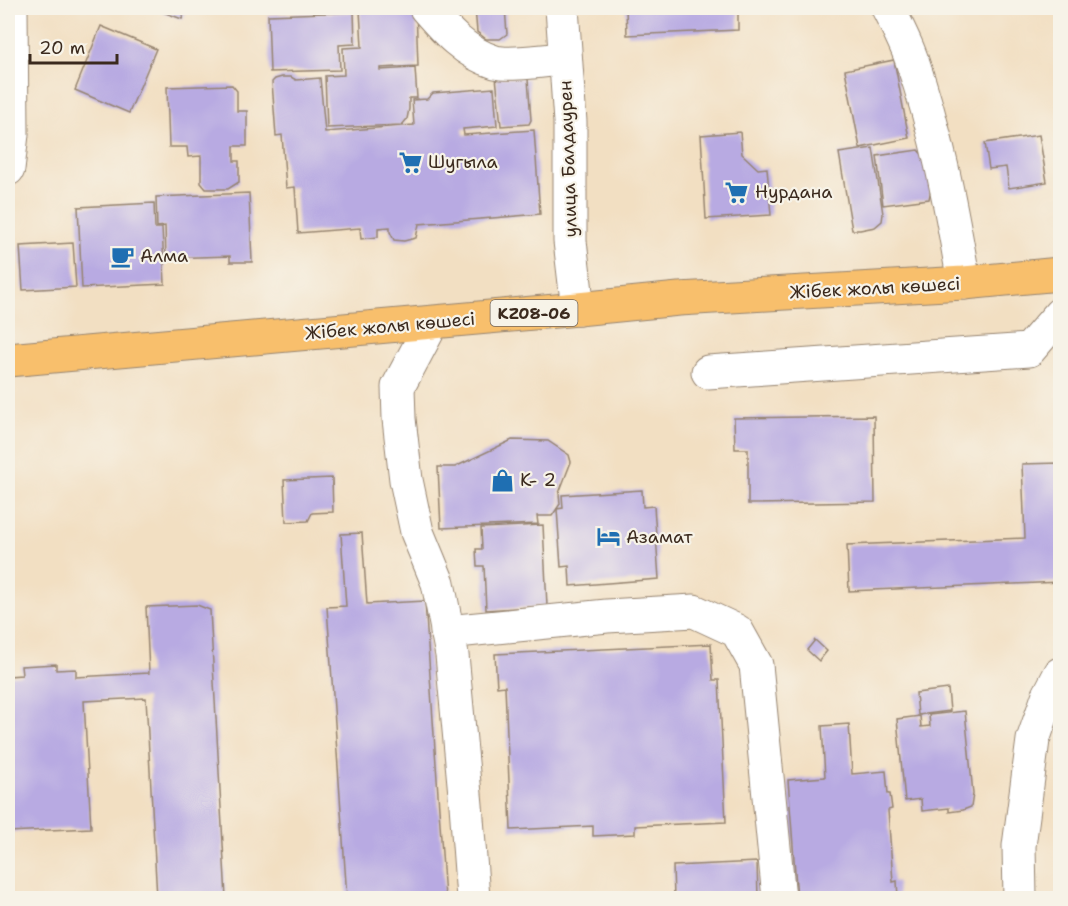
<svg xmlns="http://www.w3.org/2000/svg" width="1068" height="906" font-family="'Shantell Sans',sans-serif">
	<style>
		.building { fill: #b8aae2 }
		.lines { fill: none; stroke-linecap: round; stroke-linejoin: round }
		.minor-casing { stroke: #968470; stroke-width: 35 }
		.highway-casing { stroke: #968470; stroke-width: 35 }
		.minor { stroke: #fff; stroke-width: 33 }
		.highway { stroke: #f8bf6c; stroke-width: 33 }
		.labels { text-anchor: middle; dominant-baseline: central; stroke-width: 4.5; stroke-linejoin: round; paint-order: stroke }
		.shield { fill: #f7f3e8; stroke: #73665b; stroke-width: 1.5 }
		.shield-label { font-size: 16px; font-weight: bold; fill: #3b2a1e }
		.street-label { font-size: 18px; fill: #3b2a1e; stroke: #f7f3e8 }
		.poi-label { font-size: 18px; fill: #3b2a1e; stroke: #f7f3e8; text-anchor: start }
	</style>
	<rect width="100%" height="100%" fill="#f7f3e8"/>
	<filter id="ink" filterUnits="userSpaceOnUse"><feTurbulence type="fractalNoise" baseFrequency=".0167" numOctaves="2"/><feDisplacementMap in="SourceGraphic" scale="12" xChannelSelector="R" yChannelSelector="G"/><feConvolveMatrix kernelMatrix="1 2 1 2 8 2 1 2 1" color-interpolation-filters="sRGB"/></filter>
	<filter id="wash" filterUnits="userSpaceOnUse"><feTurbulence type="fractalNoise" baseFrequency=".008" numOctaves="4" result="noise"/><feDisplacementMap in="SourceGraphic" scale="24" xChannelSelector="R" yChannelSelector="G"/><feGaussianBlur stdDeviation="1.35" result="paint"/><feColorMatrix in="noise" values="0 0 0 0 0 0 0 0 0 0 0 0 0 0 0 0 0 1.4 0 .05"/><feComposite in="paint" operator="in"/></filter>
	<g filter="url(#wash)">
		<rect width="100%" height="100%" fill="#f2dfc2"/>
		<g id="blocks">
			<g class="building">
				<polygon points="152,8 186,8 182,19"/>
				<polygon points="416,8 418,66 380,68 380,70 415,68 417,98 409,98 409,109 407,119 402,125 327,128 325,76 344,75 343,48 362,47 360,10"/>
				<polygon points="475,8 505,8 507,34 500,39 486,39 477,32"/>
				<polygon points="626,8 738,8 738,30 627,35"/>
				<polygon points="354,12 355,44 339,45 340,70 270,72 268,15"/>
				<polygon points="101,26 156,49 129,113 75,90"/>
				<polygon points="894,60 909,138 860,148 845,70"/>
				<polygon points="282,77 291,77 296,80 320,78 325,132 414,125 412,100 427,99 433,93 494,88 497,126 463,129 464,135 534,130 540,214 419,224 416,238 404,241 394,240 390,232 390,227 378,228 378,237 361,239 360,228 298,233 295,187 286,188 282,135 276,136 272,82 275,79"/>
				<polygon points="496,77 528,79 531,120 529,124 501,126"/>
				<polygon points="232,85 237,91 237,111 247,111 247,146 234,146 234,161 239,161 239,182 228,189 206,189 201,183 201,156 188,157 187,147 169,147 167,87"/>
				<polygon points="740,132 742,154 758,169 767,168 771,215 706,219 701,135"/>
				<polygon points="1039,135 1047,182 1009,188 1006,167 989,169 985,143"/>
				<polygon points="873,148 883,214 882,221 875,227 860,230 852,230 839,153"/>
				<polygon points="918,150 935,169 929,199 883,205 877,156"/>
				<polygon points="249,193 252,262 230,262 230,256 166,258 165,226 157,227 156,197"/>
				<polygon points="154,203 155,228 162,228 165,284 82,288 78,207"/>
				<polygon points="73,243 76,287 23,290 20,246"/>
				<polygon points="874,416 875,502 748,504 748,449 735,449 734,418"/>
				<polygon points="512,440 548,441 569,455 571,462 559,493 560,504 552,516 537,516 538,524 441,528 438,467 455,467"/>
				<polygon points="1060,463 1060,582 849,591 847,545 1025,538 1022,464"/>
				<polygon points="332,478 333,512 312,513 308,521 286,522 284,480"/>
				<polygon points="642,490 643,507 654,506 659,579 570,586 569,566 561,567 557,509 563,508 562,495"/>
				<polygon points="543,525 547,606 486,610 484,566 477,566 476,549 482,549 481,528"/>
				<polygon points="362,533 367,604 425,601 445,898 347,898 327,607 346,606 341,534"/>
				<polygon points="197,605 210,610 226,898 157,898 146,698 84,701 91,828 8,832 8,676 22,675 21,666 56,664 56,670 76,669 76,677 149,673 146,607"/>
				<polygon points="815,640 827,651 819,661 807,650"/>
				<polygon points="711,644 713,680 719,680 726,822 635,826 635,834 593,836 593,826 511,830 505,686 497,687 495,654"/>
				<polygon points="948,689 950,711 918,715 916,693"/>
				<polygon points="965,711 973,794 971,807 963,810 949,812 949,808 922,811 921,799 905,801 897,719 920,716 921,727 930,726 929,715"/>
				<polygon points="849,724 852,774 886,771 888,794 890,794 892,809 888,810 893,882 897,881 898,898 797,898 788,780 825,777 822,726"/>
				<polygon points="757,862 758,898 674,898 673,866"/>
			</g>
		</g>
	</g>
	<g filter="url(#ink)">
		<use href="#blocks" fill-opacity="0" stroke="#968470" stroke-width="1.5"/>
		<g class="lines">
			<defs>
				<g id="minor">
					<path d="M426,8c19,22 39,45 69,54 16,4 52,-2 70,-3"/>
					<polyline points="562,8 570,122 570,241 578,309"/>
					<path d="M888,8c8,16 17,33 23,50 26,74 40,148 53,225"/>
					<polyline points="8,169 12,134 11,8"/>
					<polyline points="432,323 398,387 399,419 406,480 417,532 438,583 452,655 466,805 473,898"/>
					<polyline points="708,372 1029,350 1060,314"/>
					<polyline points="447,632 607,616 694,611 737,631 756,665 779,898"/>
					<polyline points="1020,898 1019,846 1033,740 1048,697 1060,674"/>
				</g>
				<polyline id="highway" points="8,360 578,309 679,299 964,283 1060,274"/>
			</defs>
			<use href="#minor" class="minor-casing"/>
			<use href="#highway" class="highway-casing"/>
			<use href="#minor" class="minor"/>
			<use href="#highway" class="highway"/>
		</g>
	</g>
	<defs>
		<symbol id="supermarket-bare" viewBox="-9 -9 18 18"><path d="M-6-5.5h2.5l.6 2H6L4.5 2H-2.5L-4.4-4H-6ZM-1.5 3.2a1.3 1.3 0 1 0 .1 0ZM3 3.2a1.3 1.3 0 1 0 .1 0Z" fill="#1f6fb2" stroke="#f7f3e8" stroke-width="2.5" paint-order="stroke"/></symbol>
		<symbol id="cafe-bare" viewBox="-9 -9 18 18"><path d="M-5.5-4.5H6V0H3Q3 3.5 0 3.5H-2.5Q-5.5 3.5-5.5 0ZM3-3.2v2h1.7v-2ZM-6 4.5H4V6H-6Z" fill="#1f6fb2" stroke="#f7f3e8" stroke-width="2.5" paint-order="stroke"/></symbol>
		<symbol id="shop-bare" viewBox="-9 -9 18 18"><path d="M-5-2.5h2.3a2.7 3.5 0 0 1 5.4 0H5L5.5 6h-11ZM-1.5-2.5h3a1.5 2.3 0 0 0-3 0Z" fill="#1f6fb2" stroke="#f7f3e8" stroke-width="2.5" paint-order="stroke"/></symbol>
		<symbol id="hotel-bare" viewBox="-9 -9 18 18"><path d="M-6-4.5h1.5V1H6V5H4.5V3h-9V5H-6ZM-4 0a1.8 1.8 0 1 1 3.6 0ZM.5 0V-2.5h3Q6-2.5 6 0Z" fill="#1f6fb2" stroke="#f7f3e8" stroke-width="2.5" paint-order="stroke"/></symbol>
	</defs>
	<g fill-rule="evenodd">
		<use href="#supermarket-bare" x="394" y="146" width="33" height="33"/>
		<use href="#supermarket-bare" x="720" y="176" width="33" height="33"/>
		<use href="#cafe-bare" x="106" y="240" width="33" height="33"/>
		<use href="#shop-bare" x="486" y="464" width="33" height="33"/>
		<use href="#hotel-bare" x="592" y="520" width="33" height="33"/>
	</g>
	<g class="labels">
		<rect class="shield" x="490.5" y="300" width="87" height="26" rx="4.5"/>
		<g class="shield-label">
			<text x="534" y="313">KZ08-06</text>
		</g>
		<g class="street-label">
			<text transform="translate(568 159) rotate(-92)">улица Балдаурен</text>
			<text transform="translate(875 288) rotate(-3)">Жібек жолы көшесі</text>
			<text transform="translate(390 326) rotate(-5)">Жібек жолы көшесі</text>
		</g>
		<g class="poi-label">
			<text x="428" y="162">Шугыла</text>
			<text x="755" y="192">Нурдана</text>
			<text x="140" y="256">Алма</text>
			<text x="520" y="480">К- 2</text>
			<text x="626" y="537">Азамат</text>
		</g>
	</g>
	<rect width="1068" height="906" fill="none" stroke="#f7f3e8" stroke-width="30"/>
	<path d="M30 54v9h87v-9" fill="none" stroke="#3b2a1e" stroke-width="3"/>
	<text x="39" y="54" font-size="18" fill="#3b2a1e" stroke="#f7f3e8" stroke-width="4.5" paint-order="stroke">20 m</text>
</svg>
